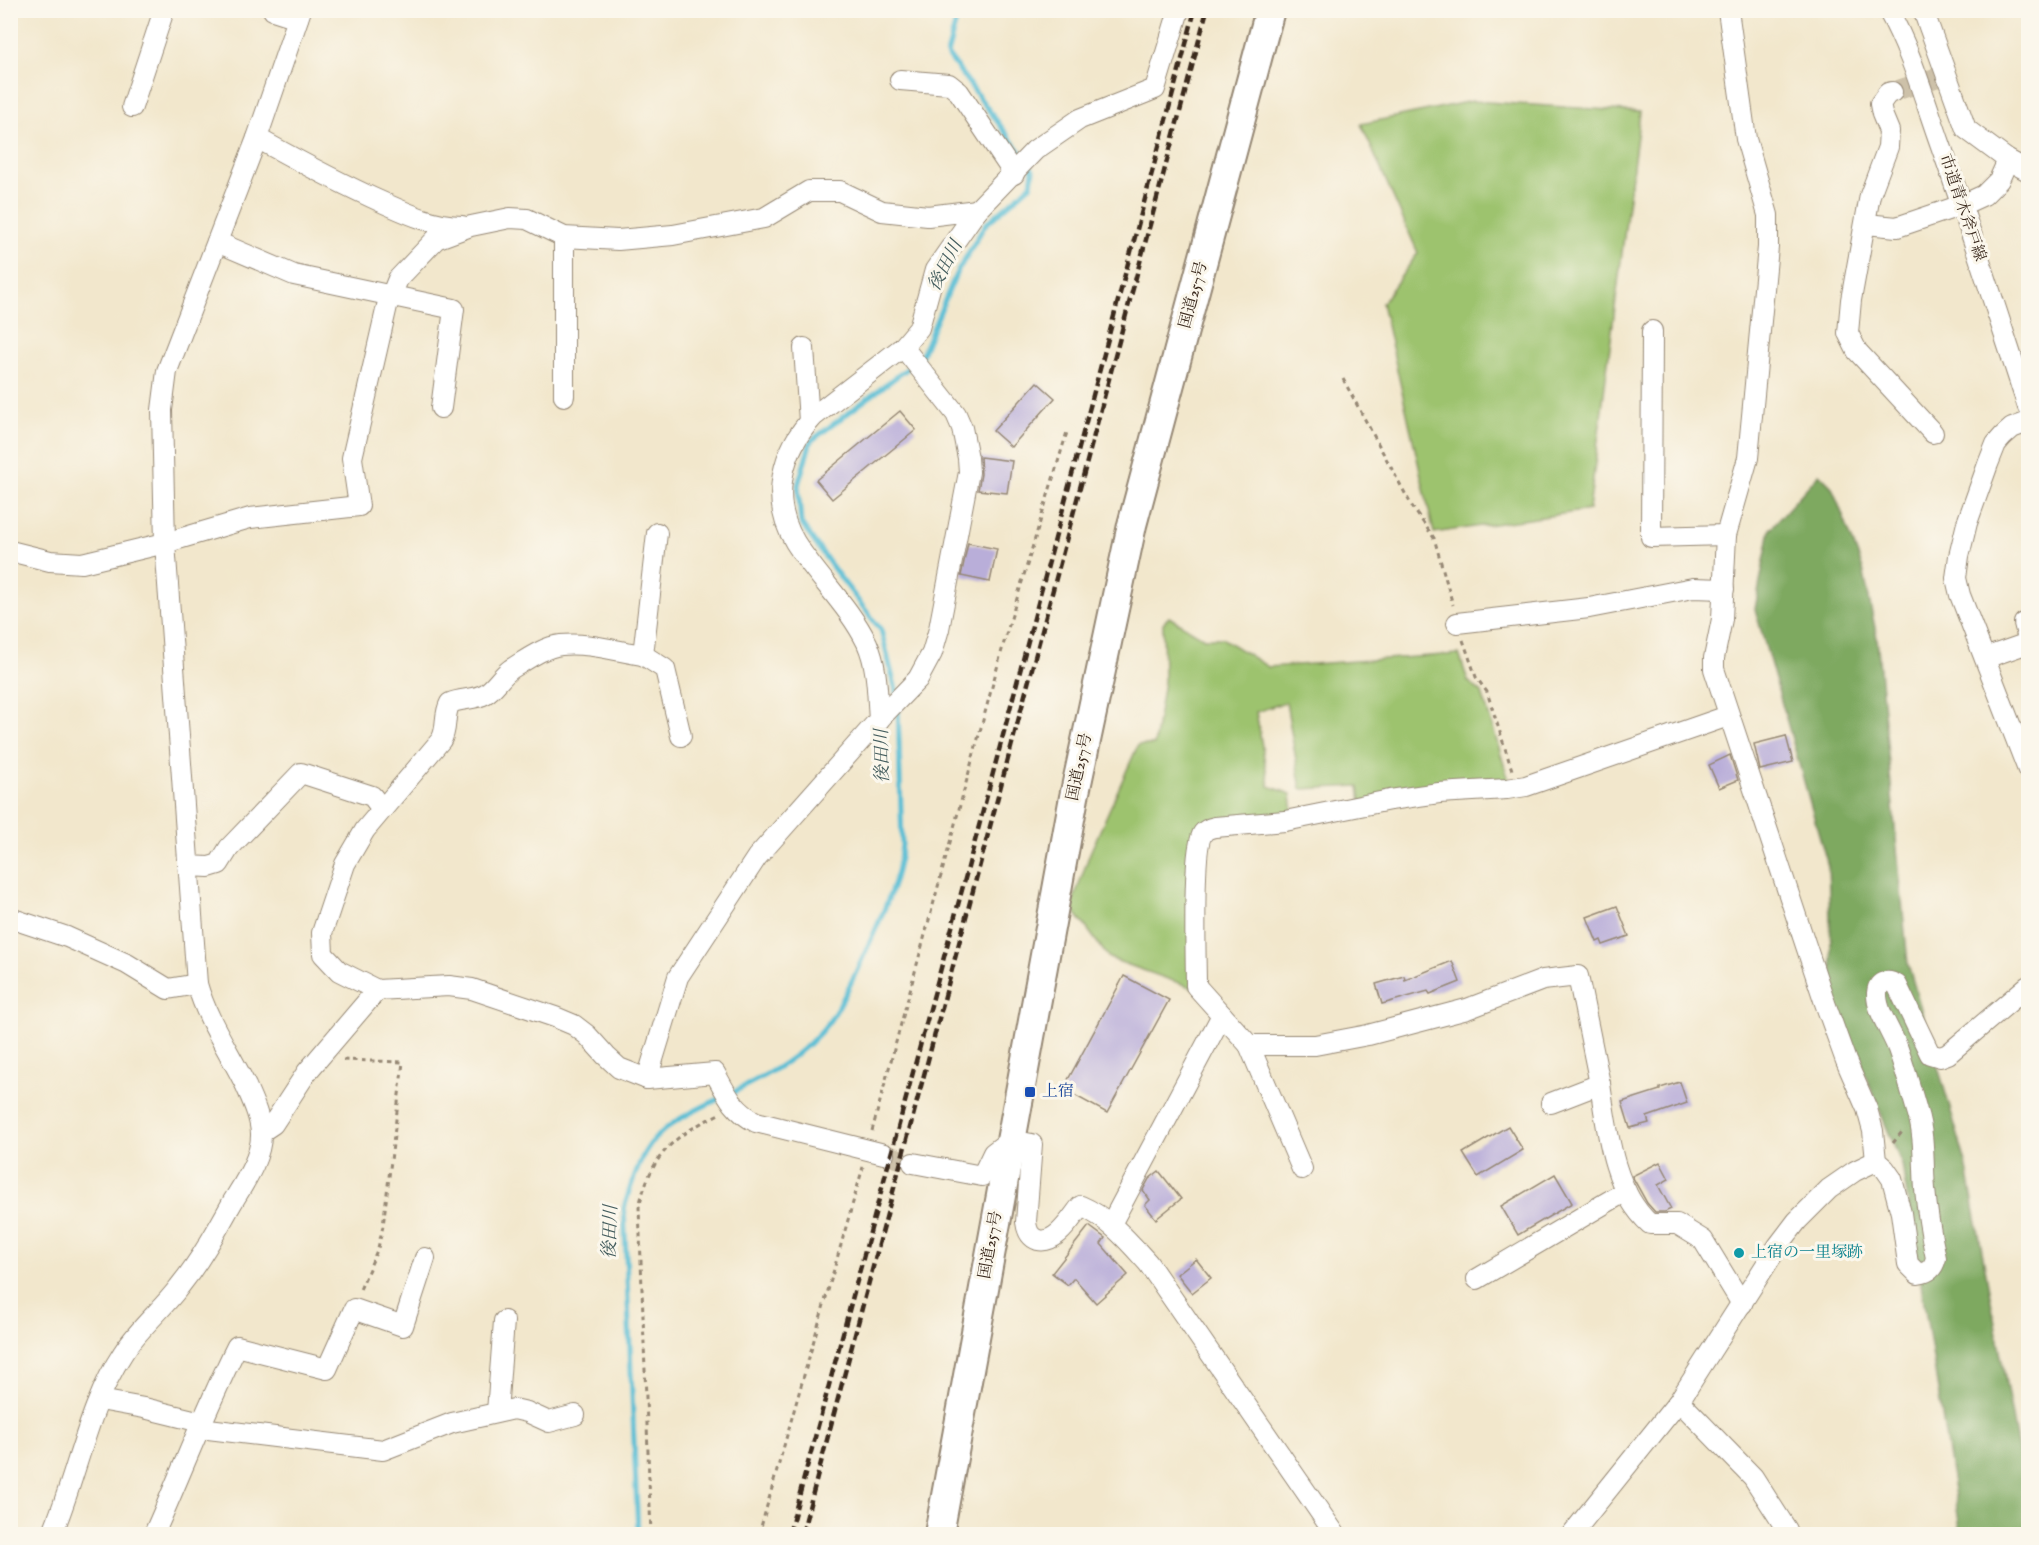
<svg xmlns="http://www.w3.org/2000/svg" width="2039" height="1545" font-family="'IM FELL English','Noto Serif JP',serif">
	<style>
		.green { fill: #9dc36e; stroke: #6c7646; stroke-width: 1.5 }
		.forest { fill: #7ea961; stroke: #5c6a40; stroke-width: 1.5 }
		.lines { fill: none; stroke-linecap: round; stroke-linejoin: round }
		.stream { stroke: #56bdd4; stroke-width: 5 }
		.building { fill: #b9aed9 }
		.minor-tunnel { stroke: #cdc1a9; stroke-width: 20; stroke-dasharray: 20 10; stroke-linecap: butt }
		.minor-casing { stroke: #968875; stroke-width: 22 }
		.highway-casing { stroke: #968875; stroke-width: 32 }
		.path { stroke: #968875; stroke-width: 3; stroke-dasharray: 4.5 4.5; stroke-linecap: butt }
		.minor { stroke: #fff; stroke-width: 20 }
		.highway { stroke: #fff; stroke-width: 28 }
		.rail { stroke: #3b2a1e; stroke-width: 4.5; stroke-dasharray: 9 4.5; stroke-linecap: butt }
		.transit-dot { fill: #1a4fb4; stroke: #fbf7ec; stroke-width: 2 }
		.culture-dot { fill: #0f9aa8; stroke: #fbf7ec; stroke-width: 2 }
		.labels { text-anchor: middle; dominant-baseline: central; stroke-width: 6; stroke-linejoin: round; paint-order: stroke }
		.street-label { font-size: 16px; fill: #3b2a1e; stroke: #fbf7ec }
		.transit-label { font-size: 16px; fill: #164399; stroke: #fbf7ec; text-anchor: start }
		.culture-label { font-size: 16px; fill: #0d838f; stroke: #fbf7ec; text-anchor: start }
		.water-label { font-size: 18px; font-style: italic; fill: #445d5e; stroke: #fbf7ec }
	</style>
	<rect width="100%" height="100%" fill="#fbf7ec"/>
	<filter id="ink" filterUnits="userSpaceOnUse"><feTurbulence type="fractalNoise" baseFrequency=".0167" numOctaves="2"/><feDisplacementMap in="SourceGraphic" scale="12" xChannelSelector="R" yChannelSelector="G"/><feConvolveMatrix kernelMatrix="1 2 1 2 8 2 1 2 1" color-interpolation-filters="sRGB"/></filter>
	<filter id="wash" filterUnits="userSpaceOnUse"><feTurbulence type="fractalNoise" baseFrequency=".008" numOctaves="4" result="noise"/><feDisplacementMap in="SourceGraphic" scale="24" xChannelSelector="R" yChannelSelector="G"/><feGaussianBlur stdDeviation="1.35" result="paint"/><feColorMatrix in="noise" values="0 0 0 0 0 0 0 0 0 0 0 0 0 0 0 0 0 1.4 0 .05"/><feComposite in="paint" operator="in"/></filter>
	<g filter="url(#wash)">
		<rect width="100%" height="100%" fill="#f2e7cc"/>
		<g class="green">
			<polygon points="1472,101 1640,112 1589,510 1434,533 1382,303 1418,253 1361,124"/>
			<polygon points="1169,617 1204,638 1222,638 1268,667 1459,654 1468,681 1482,693 1510,784 1361,802 1359,786 1301,789 1286,702 1256,712 1269,786 1291,794 1293,815 1196,830 1193,988 1109,958 1071,907 1090,853 1138,745 1154,745 1164,681 1163,623"/>
		</g>
		<polygon class="forest" points="1819,474 1832,487 1863,569 1877,638 1908,964 1966,1163 2028,1505 2028,1534 1961,1534 1902,1165 1833,996 1828,866 1755,609 1770,529"/>
		<g class="lines">
			<g class="stream">
				<polyline points="959,10 947,54 1023,156"/>
				<polyline points="897,694 881,630 836,572 801,523 798,485 811,441 920,359 956,274 985,225 1031,185 1033,170 1028,163"/>
				<path d="M732,1093c35,-18 72,-38 96,-70 13,-17 22,-39 31,-57 18,-40 38,-78 43,-121l-4,-139"/>
				<path d="M638,1534l-14,-326c6,-19 11,-38 21,-56 16,-28 51,-42 78,-55"/>
			</g>
		</g>
		<g id="blocks">
			<g class="building">
				<polygon points="1037,382 1055,398 1011,447 993,431"/>
				<polygon points="900,411 916,430 832,499 816,480"/>
				<polygon points="980,457 1012,461 1007,493 978,490 981,474"/>
				<polygon points="968,543 997,549 990,582 961,576"/>
				<polygon points="1786,736 1793,762 1760,770 1754,744"/>
				<polygon points="1730,755 1738,780 1719,788 1709,765"/>
				<polygon points="1617,906 1629,936 1603,945 1601,940 1597,942 1587,917"/>
				<polygon points="1452,961 1460,982 1430,994 1428,991 1382,1004 1376,984 1404,976 1405,980"/>
				<polygon points="1124,976 1169,1000 1107,1113 1063,1089"/>
				<polygon points="1680,1082 1687,1103 1647,1117 1649,1123 1630,1128 1622,1102 1660,1090 1660,1088"/>
				<polygon points="1508,1126 1523,1150 1478,1177 1463,1153"/>
				<polygon points="1660,1162 1669,1179 1658,1185 1671,1209 1665,1212 1655,1212 1647,1203 1632,1176"/>
				<polygon points="1159,1171 1181,1199 1156,1219 1145,1205 1150,1200 1143,1190 1149,1179"/>
				<polygon points="1555,1174 1572,1203 1518,1235 1501,1206"/>
				<polygon points="1089,1226 1105,1238 1101,1244 1128,1275 1096,1303 1074,1278 1068,1285 1052,1273"/>
				<polygon points="1196,1259 1211,1278 1192,1293 1177,1274"/>
			</g>
		</g>
	</g>
	<g filter="url(#ink)">
		<use href="#blocks" fill-opacity="0" stroke="#968875" stroke-width="1.5"/>
		<g class="lines">
			<g class="minor-tunnel">
				<polyline points="1892,92 1938,77"/>
				<polyline points="884,1154 913,1163"/>
			</g>
			<defs>
				<g id="minor">
					<polyline points="273,10 298,18"/>
					<path d="M1728,10l18,129 22,76v32l-20,211 -22,77 -4,84 -8,39v11l111,334 21,58 21,48 6,22 3,30 9,8 7,10 9,34 7,51 10,10c11,-2 15,-5 18,-16 -5,-23 -9,-46 -11,-69 -2,-26 0,-53 -8,-78 -6,-21 -12,-42 -19,-62 -6,-17 -22,-38 -21,-56 1,-13 12,-13 20,-8l33,69 10,3 8,-3 80,-68"/>
					<path d="M1888,10c23,41 36,88 52,133 31,87 59,176 88,264"/>
					<polyline points="1923,10 1966,129 2008,160 2028,171"/>
					<polyline points="900,80 949,84 959,92 1014,174"/>
					<polyline points="1892,92 1888,93 1880,104 1882,114 1889,131 1888,147 1870,195 1851,300 1848,333 1857,351 1933,433"/>
					<polyline points="132,107 164,10"/>
					<path d="M257,138c43,24 82,45 127,65 27,12 48,22 78,23"/>
					<polyline points="1866,224 1897,227 1962,205 1984,195 1999,180 2008,160"/>
					<polyline points="564,237 564,396"/>
					<polyline points="217,242 294,275 454,309 441,408"/>
					<polyline points="1652,331 1651,537 1726,535"/>
					<polyline points="804,348 809,421"/>
					<polyline points="2028,422 2012,428 2003,436 1996,444 1988,464 1967,523 1959,556 1956,578 1960,595 2028,770"/>
					<path d="M657,533l-14,122c-27,-4 -56,-13 -82,-10 -18,2 -35,15 -50,24 -10,7 -16,19 -26,25 -11,6 -24,4 -35,9 -7,13 -2,26 -9,37l-76,90 -20,34 -23,69 1,21 16,17 38,19 72,-4 23,3 83,28 19,8 13,10 19,21 13,12 28,11 68,-6c12,22 19,38 41,49l128,32"/>
					<polyline points="10,551 50,561 82,563 165,543 250,518 359,506 352,458 387,306 398,279 436,239 471,226 510,218 527,219 564,237 618,240 673,235 764,218 809,191 840,191 882,211 928,216 977,210"/>
					<polyline points="1457,623 1589,608 1693,588 1724,589"/>
					<polyline points="2024,623 2028,639"/>
					<polyline points="643,655 665,669 681,736"/>
					<polyline points="1985,658 2028,643"/>
					<path d="M879,720c-2,-26 -1,-52 -12,-77 -18,-37 -50,-66 -72,-101 -26,-43 -13,-92 19,-126l89,-69"/>
					<polyline points="188,866 209,867 219,864 229,848 301,773 372,796 382,809"/>
					<polyline points="10,918 67,937 127,964 168,989 197,984"/>
					<polyline points="1249,1045 1302,1169"/>
					<polyline points="647,1079 678,977 757,857 884,714 918,679 932,653 939,629 969,472 968,458 962,428 956,414 903,347 919,328 935,270 977,210 1035,150 1080,119 1155,89 1179,10"/>
					<path d="M1600,1084l-22,-108 -35,4 -76,29 -99,26 -53,10h-66l-53,-59c0,-24 -4,-139 7,-153 3,-4 7,-5 12,-6l70,-6 105,-21 49,-7 68,-4 19,-3 202,-70"/>
					<path d="M1551,1103l49,-19c7,46 13,107 50,140h27l26,16 39,64"/>
					<polyline points="261,1132 273,1124 307,1072 377,990"/>
					<path d="M913,1163l69,13 11,-23 17,-13 22,4 -6,78c1,8 3,15 12,18 19,4 33,-22 43,-34 28,12 47,35 67,57l187,271"/>
					<polyline points="1111,1224 1222,1015"/>
					<polyline points="1477,1279 1626,1191"/>
					<polyline points="100,1400 144,1408 201,1422 200,1428 383,1450 452,1423 514,1409 527,1412 549,1422 575,1415"/>
					<polyline points="1679,1401 1753,1477 1787,1530 1787,1534"/>
					<polyline points="497,1412 504,1321"/>
					<path d="M52,1534c25,-58 36,-128 71,-181 15,-24 39,-43 56,-66 21,-26 37,-55 53,-84 12,-20 30,-46 29,-70 -1,-17 -9,-33 -15,-47 -17,-35 -39,-66 -49,-102l-32,-441 -3,-133 5,-39 90,-233 44,-128"/>
					<path d="M154,1534c28,-63 52,-126 83,-188l90,23 27,-60 49,17 22,-68"/>
					<polyline points="1572,1534 1679,1401 1778,1246 1797,1221 1829,1189 1855,1171 1876,1161"/>
				</g>
				<polyline id="highway" points="939,1534 1074,797 1132,525 1270,10"/>
			</defs>
			<use href="#minor" class="minor-casing"/>
			<use href="#highway" class="highway-casing"/>
			<g class="path">
				<polyline points="1343,379 1413,508 1434,538 1453,605"/>
				<polyline points="1463,640 1476,677 1487,692 1512,770"/>
				<polyline points="343,1060 403,1062 383,1226 378,1248 359,1292"/>
				<polyline points="872,1131 1006,635 1067,432"/>
				<polyline points="1893,1143 1902,1132"/>
				<path d="M651,1534l-12,-327c12,-52 34,-71 80,-93"/>
				<polyline points="759,1534 863,1167"/>
			</g>
			<use href="#minor" class="minor"/>
			<use href="#highway" class="highway"/>
			<g class="rail">
				<polyline points="789,1534 966,875 1195,10"/>
				<polyline points="802,1534 1207,10"/>
			</g>
		</g>
	</g>
	<rect class="transit-dot" x="1024" y="1086" width="12" height="12" rx="3"/>
	<circle class="culture-dot" cx="1739" cy="1253" r="6"/>
	<g class="labels">
		<g class="street-label">
			<text transform="translate(1962 208) rotate(71)">市道青木斧戸線</text>
			<text transform="translate(1194 295) rotate(-75)">国道257号</text>
			<text transform="translate(1080 767) rotate(-78)">国道257号</text>
			<text transform="translate(991 1245) rotate(-80)">国道257号</text>
		</g>
		<g class="transit-label">
			<text x="1042" y="1092">上宿</text>
		</g>
		<g class="culture-label">
			<text x="1751" y="1253">上宿の一里塚跡</text>
		</g>
		<g class="water-label">
			<text transform="translate(946 266) rotate(-63)">後田川</text>
			<text transform="translate(883 756) rotate(-91)">後田川</text>
			<text transform="translate(611 1232) rotate(-88)">後田川</text>
		</g>
	</g>
	<rect width="2039" height="1545" fill="none" stroke="#fbf7ec" stroke-width="36"/>
</svg>
